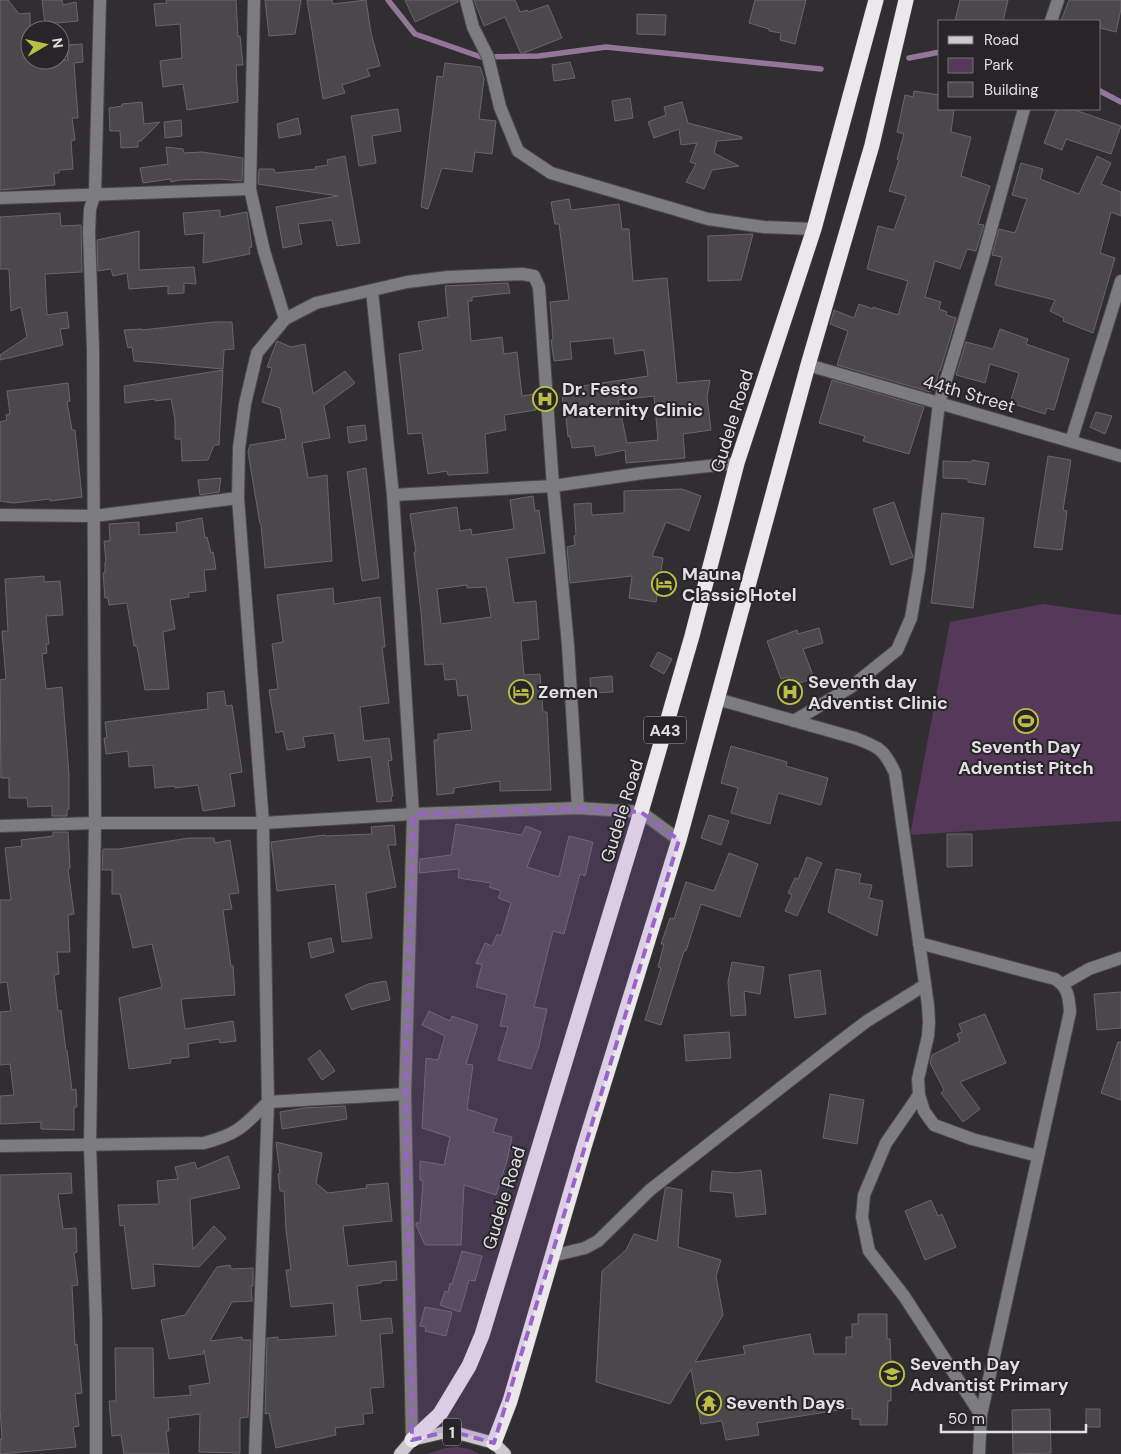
<svg xmlns="http://www.w3.org/2000/svg" width="1121" height="1454" font-family="'DM Sans',sans-serif">
	<style>
		.green { fill: #55385a }
		.lines { fill: none; stroke-linecap: round; stroke-linejoin: round }
		.stream { stroke: #94769b; stroke-width: 5.5 }
		.building { fill: #4a484a; stroke: #686669; fill-rule: evenodd }
		.minor-casing { stroke: #4d4a4d; stroke-width: 14 }
		.major-casing { stroke: #4d4a4d; stroke-width: 14 }
		.highway-casing { stroke: #4d4a4d; stroke-width: 16 }
		.minor { stroke: #7d7c7e; stroke-width: 12 }
		.major { stroke: #ccc9cc; stroke-width: 12 }
		.highway { stroke: #eae8eb; stroke-width: 15 }
		.marked { fill: #9a62ca; fill-opacity: 0.2; stroke: #9a62ca; stroke-width: 4; stroke-dasharray: 10 6; stroke-linejoin: round }
		.labels { text-anchor: middle; dominant-baseline: central; stroke-width: 4; stroke-linejoin: round; paint-order: stroke }
		.shield { fill: #272527; stroke: #aaa8aa; stroke-width: 1 }
		.shield-label { font-size: 16px; font-weight: bold; fill: #e2e0e2 }
		.poi-label { font-size: 18px; font-weight: bold; fill: #e2e0e2; stroke: #272527; text-anchor: start }
		.street-label { font-size: 18px; fill: #e2e0e2; stroke: #272527 }
	</style>
	<rect width="100%" height="100%" fill="#312e31"/>
	<g class="green">
		<polygon points="1043,604 1121,615 1121,821 910,835 950,622"/>
		<polygon points="457,1447 469,1449 480,1454 427,1454 445,1448"/>
	</g>
	<g class="lines">
		<g class="stream">
			<polyline points="388,0 415,34 481,57 539,56 606,47 821,69"/>
			<polyline points="909,58 940,52"/>
			<polyline points="1100,91 1121,102"/>
		</g>
	</g>
	<g class="building">
		<polygon points="0,0 8,0 19,14 30,13 30,60 68,60 66,45 82,44 83,62 74,63 78,118 72,118 75,140 71,141 73,169 59,170 59,173 54,173 55,185 0,190"/>
		<polygon points="42,0 62,0 63,5 76,2 78,21 45,24"/>
		<polygon points="166,0 236,0 238,37 240,36 243,65 236,65 238,102 187,110 183,84 163,87 160,61 182,58 180,24 156,26 154,4 167,3"/>
		<polygon points="265,0 301,0 295,34 269,36"/>
		<polygon points="307,0 332,0 333,4 366,0 371,33 380,66 367,69 370,76 342,85 345,93 323,99"/>
		<polygon points="405,0 458,0 458,2 415,22"/>
		<polygon points="474,0 515,0 520,12 527,10 528,12 548,5 562,38 521,54 505,17 484,26"/>
		<polygon points="755,0 806,0 795,44 780,40 781,33 769,31 769,29 749,23"/>
		<polygon points="960,0 1008,0 1003,21 955,21"/>
		<polygon points="1069,0 1121,0 1121,9 1116,32 1100,28 1100,21 1061,21"/>
		<polygon points="637,14 666,15 665,35 637,34"/>
		<polygon points="570,62 575,78 554,81 552,65"/>
		<polygon points="445,63 480,67 484,79 479,119 496,121 492,154 475,152 472,172 442,168 428,209 421,207 437,76 443,77"/>
		<polygon points="914,91 940,95 940,109 954,109 951,132 971,137 961,176 990,186 978,224 984,225 976,251 967,249 960,269 935,261 925,297 941,302 939,309 947,312 946,315 956,318 940,371 939,370 935,390 931,389 930,392 837,365 848,331 830,324 834,310 854,318 859,304 873,309 873,307 898,315 908,281 867,269 878,226 894,230 906,196 889,191 899,160 897,159 904,134 897,132 905,95 913,97"/>
		<polygon points="630,98 633,118 615,121 612,101"/>
		<polygon points="142,102 144,124 160,122 141,141 138,141 138,147 121,148 120,131 110,131 109,108 122,106 122,104"/>
		<polygon points="682,102 688,123 742,137 742,139 717,141 714,153 739,166 712,170 704,189 686,182 696,164 690,162 697,143 681,145 679,129 654,138 648,122 666,115 664,107"/>
		<polygon points="398,109 401,131 372,136 376,163 359,166 351,116"/>
		<polygon points="1057,109 1072,109 1121,126 1111,154 1066,139 1062,150 1044,143"/>
		<polygon points="298,118 301,134 279,138 277,124"/>
		<polygon points="181,120 182,136 165,138 164,122"/>
		<polygon points="166,147 183,149 184,153 202,152 243,158 242,181 219,179 180,180 171,182 170,179 143,183 140,168 168,164"/>
		<polygon points="345,156 360,243 337,246 332,220 298,224 302,244 283,248 276,207 338,196 258,184 259,169 274,169 275,173 316,169 315,167 328,165 327,160"/>
		<polygon points="1097,156 1111,163 1101,184 1121,192 1121,216 1111,212 1100,253 1115,258 1093,333 1063,321 1064,318 1050,311 1055,300 995,285 1002,257 992,255 999,229 1015,233 1027,199 1012,195 1021,163 1043,169 1040,179 1079,194"/>
		<path d="M569,199l2,11 48,-6 3,25h7l4,52 34,-3 10,105 33,-3 -3,17 4,33 -28,4 2,24 -59,5 -1,-13 -29,6 -2,-10 -22,2 -2,-12 -2,1 -3,-30 -2,1 -1,-19 86,-13 -4,-26 -29,4 -2,-16 -43,4 2,17 -18,2 -3,-21 2,-1 -3,-37 19,-2 -10,-76h-4l-4,-22zM654,396l4,44 -31,3 -9,-43z"/>
		<polygon points="220,210 220,217 247,212 252,247 249,248 250,254 203,263 204,233 185,235 183,213"/>
		<polygon points="60,213 61,226 81,225 82,272 45,274 47,315 67,312 69,328 60,329 63,345 0,360 0,355 27,337 21,307 11,311 9,269 0,269 0,217"/>
		<polygon points="139,231 139,270 194,267 196,284 184,283 184,293 168,294 168,286 129,289 127,273 113,276 111,269 98,271 97,240"/>
		<polygon points="753,234 741,280 708,281 708,236"/>
		<polygon points="508,283 510,293 472,297 472,301 468,301 471,341 502,337 504,354 517,352 522,396 534,394 536,410 504,415 506,430 485,434 488,473 448,475 447,471 428,474 422,433 408,434 399,354 423,350 418,322 448,317 445,286"/>
		<polygon points="214,322 232,322 234,349 224,350 223,369 134,361 132,347 128,348 124,330 142,329 142,330"/>
		<polygon points="1000,329 1028,339 1026,344 1069,359 1054,410 1047,408 1045,414 1010,403 1019,373 990,364 985,383 956,375 966,342 993,349"/>
		<polygon points="277,341 291,347 305,344 313,394 345,371 355,383 324,406 330,438 302,443 308,478 327,475 332,561 265,568 261,524 260,524 248,452 250,445 286,439 280,408 262,402 272,368 267,367"/>
		<polygon points="223,370 219,445 214,445 208,460 182,461 181,439 175,439 175,419 171,399 155,401 155,399 125,403 124,386"/>
		<polygon points="832,380 924,407 909,454 863,441 865,436 819,423"/>
		<polygon points="68,383 70,401 67,402 72,430 75,430 82,497 50,501 50,499 13,503 0,501 0,422 7,420 6,415 10,414 7,391"/>
		<polygon points="1096,412 1112,416 1105,434 1090,427"/>
		<polygon points="365,425 367,440 349,443 347,427"/>
		<polygon points="1048,456 1071,460 1063,510 1067,511 1062,550 1034,547"/>
		<polygon points="972,460 989,463 985,485 968,482 968,479 943,478 943,461 971,462"/>
		<polygon points="366,468 379,578 362,581 347,472"/>
		<polygon points="221,478 219,492 200,495 198,480"/>
		<polygon points="682,489 701,496 689,531 666,522 652,556 663,558 656,602 629,598 632,576 570,583 567,547 575,545 574,536 576,535 574,504 591,503 592,515 624,513 624,491"/>
		<path d="M533,496l2,15 4,-1 6,43 -38,5 7,45 22,-2 3,38 -18,2 3,34 16,-1 3,38h4l4,78 -51,1v-10l-46,7v5l-17,2 -3,-55h4v-6l34,-4 -5,-35 -9,1 -2,-17 -11,1 -2,-16 -18,1 -4,-53 -7,-60h2l-6,-38 47,-7 3,24 11,-2 1,6 42,-6 -4,-29zM467,585v3l19,-1 5,30 -50,7 -4,-35z"/>
		<polygon points="894,502 913,557 891,565 873,509"/>
		<polygon points="942,513 984,518 973,608 931,603"/>
		<polygon points="202,518 205,538 207,537 211,553 213,552 216,569 204,570 206,591 188,593 189,597 170,600 175,629 163,632 169,689 145,690 137,646 134,646 127,603 109,605 108,598 105,598 103,573 105,573 105,562 106,562 104,541 110,541 109,524 139,522 139,535 177,532 176,523"/>
		<polygon points="44,576 44,582 60,581 63,615 46,616 49,644 46,644 47,653 42,654 46,689 62,687 69,774 69,809 67,810 67,816 52,816 52,806 28,807 27,798 9,798 9,778 1,778 0,680 6,679 2,631 8,631 5,579"/>
		<polygon points="333,588 334,604 380,597 385,647 382,647 389,703 360,707 364,741 389,738 392,760 388,761 393,796 391,797 392,801 377,802 371,757 338,761 334,733 303,737 305,747 287,750 283,731 276,733 269,690 278,689 272,644 283,642 277,595"/>
		<polygon points="819,628 823,643 803,649 814,678 791,686 788,677 781,679 767,641 797,630 798,634"/>
		<polygon points="658,652 672,659 664,674 650,666"/>
		<polygon points="612,676 613,692 591,693 590,678"/>
		<polygon points="224,691 226,706 232,705 242,772 230,774 235,806 203,811 198,785 175,788 174,786 155,788 153,765 129,767 128,751 106,754 104,738 107,738 105,722 208,709 207,693"/>
		<polygon points="731,746 787,762 786,766 828,778 821,805 778,793 770,824 731,813 738,788 721,783"/>
		<polygon points="709,815 729,821 721,845 701,838"/>
		<polygon points="456,824 522,835 526,826 541,832 527,867 559,877 569,836 593,842 585,876 580,874 564,934 553,931 534,1007 547,1009 539,1046 531,1069 498,1060 508,1027 500,1026 507,995 476,987 482,965 476,963 485,943 492,946 497,934 501,936 511,903 498,898 501,891 489,887 491,883 458,878 459,869 419,873 420,859 451,855"/>
		<polygon points="394,825 396,845 388,845 396,887 366,893 372,938 342,942 335,884 277,891 271,842 325,835 325,836 372,834 371,827"/>
		<polygon points="53,832 68,832 70,868 68,869 74,914 68,915 70,952 57,952 59,974 54,975 58,1011 61,1010 66,1051 67,1050 72,1090 76,1089 77,1107 74,1107 74,1130 41,1129 41,1122 0,1124 0,1096 14,1095 10,1064 0,1065 0,1012 11,1011 7,982 0,983 0,900 11,900 5,848 22,846 21,840 53,836"/>
		<polygon points="947,834 972,834 972,866 947,867"/>
		<polygon points="189,838 214,838 215,843 230,840 239,893 229,894 232,909 223,910 231,966 233,966 235,995 181,999 185,1029 233,1021 236,1041 220,1043 219,1039 188,1044 189,1057 170,1059 171,1063 129,1069 119,998 162,987 152,944 133,948 120,894 112,894 112,870 102,870 103,849 119,849"/>
		<polygon points="729,853 758,864 740,917 701,904 686,951 684,951 661,1025 645,1020 661,968 658,967 664,944 661,944 670,918 674,919 686,882 714,891"/>
		<polygon points="807,857 822,863 797,916 785,911 792,895 788,893 795,878 798,879"/>
		<polygon points="836,869 861,874 859,883 872,885 869,898 883,901 877,936 828,912"/>
		<polygon points="331,938 334,952 311,958 308,943"/>
		<polygon points="732,962 764,967 760,994 744,991 746,1015 731,1016 728,982"/>
		<polygon points="820,970 826,1014 795,1018 789,975"/>
		<polygon points="386,981 390,1000 359,1007 352,1010 345,995 368,984"/>
		<polygon points="1121,992 1121,1028 1097,1030 1094,994"/>
		<polygon points="429,1011 450,1021 452,1016 478,1025 466,1064 473,1065 467,1109 497,1119 493,1132 512,1137 507,1161 496,1195 464,1185 461,1245 425,1245 416,1225 416,1223 420,1223 423,1181 420,1180 420,1161 444,1165 450,1137 422,1128 426,1058 438,1060 445,1036 422,1025"/>
		<polygon points="985,1014 1006,1063 960,1082 980,1109 963,1122 941,1093 944,1090 930,1063 932,1055 960,1041 957,1034 962,1032 959,1024"/>
		<polygon points="729,1032 731,1058 686,1061 684,1035"/>
		<polygon points="1118,1042 1121,1042 1121,1100 1101,1093"/>
		<polygon points="320,1050 335,1071 322,1080 308,1059"/>
		<polygon points="830,1094 864,1100 857,1144 823,1138"/>
		<polygon points="345,1106 347,1119 282,1129 280,1112 304,1108"/>
		<polygon points="276,1142 322,1153 316,1183 328,1193 367,1188 366,1185 388,1183 392,1221 343,1226 348,1266 396,1261 397,1280 381,1281 381,1283 357,1286 361,1321 391,1318 393,1333 380,1334 384,1387 370,1388 373,1413 363,1414 364,1424 335,1428 336,1435 276,1448 269,1413 265,1414 267,1338 278,1337 278,1340 336,1336 333,1303 291,1307 286,1270 291,1270 286,1230 284,1191 280,1191 278,1174 280,1174"/>
		<polygon points="228,1156 240,1188 190,1199 193,1249 214,1226 226,1238 199,1267 153,1264 155,1286 132,1289 124,1225 120,1226 118,1205 159,1204 157,1181 178,1179 175,1167 195,1162 197,1169"/>
		<polygon points="761,1170 766,1214 736,1217 733,1193 710,1191 712,1171 736,1173"/>
		<polygon points="71,1173 72,1193 58,1194 63,1229 76,1228 77,1252 74,1253 78,1285 72,1286 75,1345 77,1344 82,1393 75,1394 79,1426 73,1427 76,1447 0,1454 0,1439 2,1439 0,1407 0,1175"/>
		<polygon points="666,1187 682,1190 678,1247 721,1260 716,1276 723,1315 695,1362 745,1354 743,1346 810,1334 814,1354 846,1354 846,1337 852,1337 852,1324 858,1324 858,1314 887,1314 887,1339 890,1339 891,1361 895,1361 895,1382 891,1382 891,1401 888,1401 887,1425 860,1425 860,1419 852,1419 852,1408 757,1423 759,1435 726,1440 722,1421 701,1424 691,1369 670,1404 596,1382 602,1271 626,1250 634,1234 657,1241 665,1189"/>
		<polygon points="931,1200 938,1216 942,1214 956,1247 925,1260 905,1211"/>
		<polygon points="462,1251 482,1256 475,1281 469,1280 460,1312 440,1305 445,1291 448,1292 450,1283 452,1284"/>
		<polygon points="230,1265 231,1269 253,1268 253,1286 251,1286 252,1301 232,1302 210,1341 242,1337 242,1340 251,1340 248,1417 240,1418 240,1453 199,1452 200,1414 168,1418 169,1431 166,1431 169,1454 124,1454 121,1435 112,1436 109,1401 116,1401 115,1348 153,1348 154,1398 191,1395 189,1386 210,1383 204,1350 203,1354 169,1359 161,1320 185,1315 217,1267"/>
		<polygon points="425,1307 452,1312 446,1336 425,1331 426,1327 420,1326"/>
		<polygon points="1050,1409 1051,1453 1013,1454 1012,1410"/>
		<rect x="1086" y="1409" width="14" height="18"/>
	</g>
	<g class="lines">
		<defs>
			<g id="minor">
				<polyline points="254,0 250,189 264,251 285,319"/>
				<polyline points="466,0 473,27 488,57 500,107 518,151 551,173 708,219 764,227 814,229"/>
				<polyline points="1051,21 1058,0"/>
				<polyline points="0,198 250,189"/>
				<polyline points="372,291 393,495 413,814 405,1094 412,1440"/>
				<polyline points="808,365 1121,456"/>
				<polyline points="1071,441 1121,281"/>
				<polyline points="393,495 553,486 643,473 737,463"/>
				<polyline points="0,515 94,516 238,498"/>
				<path d="M717,699l138,39c24,9 29,11 40,35l33,232 1,17 -1,14 -10,43 1,16 5,16 10,14 38,14 66,17"/>
				<polyline points="794,721 851,687 897,650 911,618 919,571 939,403 983,258 1024,109"/>
				<polyline points="0,826 95,823 263,823 413,814 578,808 641,812 679,840"/>
				<path d="M919,943l136,36c13,8 14,18 15,33l-89,403 -2,39"/>
				<polyline points="1063,984 1089,969 1121,958"/>
				<polyline points="919,1095 886,1143 864,1195 862,1217 869,1251 904,1296 981,1415"/>
				<path d="M0,1146l204,-3c34,-9 40,-17 64,-41l137,-8"/>
				<polyline points="552,1256 585,1248 598,1241 650,1190 838,1043 867,1021 925,985"/>
				<polyline points="96,1454 96,1320 90,1145 95,823 93,350 89,232 90,209 95,193 100,0"/>
				<polyline points="255,1454 268,1102 263,823 238,498 239,448 245,404 257,353 285,319 316,303 407,282 448,277 522,274 534,276 539,287 553,486 568,645 578,808"/>
			</g>
			<polyline id="major" points="400,1454 412,1440 450,1431 494,1443 505,1454"/>
			<g id="highway">
				<polyline points="412,1440 440,1414 469,1366 482,1335 641,812 692,636 737,463 814,229 876,0"/>
				<polyline points="494,1443 510,1401 584,1147 679,840 808,365 872,145 906,0"/>
			</g>
		</defs>
		<use href="#minor" class="minor-casing"/>
		<use href="#major" class="major-casing"/>
		<use href="#highway" class="highway-casing"/>
		<use href="#minor" class="minor"/>
		<use href="#major" class="major"/>
		<use href="#highway" class="highway"/>
	</g>
	<path class="marked" d="M578,808l63,4 38,28 -185,603 -44,-12 -38,9 -7,-346 8,-280z"/>
	<defs>
		<symbol id="hospital-ring" viewBox="-11 -11 22 22"><circle r="9.5" fill="#272527" stroke="#bcbf43" stroke-width="1.5"/><path d="M-5-5h3v3.5h4V-5h3V5h-3V1.5h-4V5h-3Z" fill="#bcbf43"/></symbol>
		<symbol id="hotel-ring" viewBox="-11 -11 22 22"><circle r="9.5" fill="#272527" stroke="#bcbf43" stroke-width="1.5"/><path d="M-6-4.5h1.5V1H6V5H4.5V3h-9V5H-6ZM-4 0a1.8 1.8 0 1 1 3.6 0ZM.5 0V-2.5h3Q6-2.5 6 0Z" fill="#bcbf43"/></symbol>
		<symbol id="stadium-ring" viewBox="-11 -11 22 22"><circle r="9.5" fill="#272527" stroke="#bcbf43" stroke-width="1.5"/><path d="M0-5a6.5 5 0 1 0 0 10a6.5 5 0 1 0 0-10ZM-3.5-1.8h7v3.6h-7Z" fill="#bcbf43"/></symbol>
		<symbol id="school-ring" viewBox="-11 -11 22 22"><circle r="9.5" fill="#272527" stroke="#bcbf43" stroke-width="1.5"/><path d="M0-5L7-2L0 1L-7-2ZM-4 1L0 2.5L4 1V4Q0 6-4 4Z" fill="#bcbf43"/></symbol>
		<symbol id="temple-ring" viewBox="-11 -11 22 22"><circle r="9.5" fill="#272527" stroke="#bcbf43" stroke-width="1.5"/><path d="M0-6L5-2H3V0L6.5 2.5H4V6H1.5V3h-3V6H-4V2.5H-6.5L-3 0V-2H-5Z" fill="#bcbf43"/></symbol>
	</defs>
	<g fill-rule="evenodd">
		<use href="#hospital-ring" x="531" y="385" width="28" height="28"/>
		<use href="#hotel-ring" x="650" y="570" width="28" height="28"/>
		<use href="#hotel-ring" x="507" y="678" width="28" height="28"/>
		<use href="#hospital-ring" x="776" y="678" width="28" height="28"/>
		<use href="#stadium-ring" x="1012" y="707" width="28" height="28"/>
		<use href="#school-ring" x="878" y="1360" width="28" height="28"/>
		<use href="#temple-ring" x="695" y="1389" width="28" height="28"/>
	</g>
	<g class="labels">
		<g class="shield">
			<rect x="644" y="716.5" width="42" height="27" rx="4"/>
			<rect x="443" y="1418.5" width="18" height="27" rx="4"/>
		</g>
		<g class="shield-label">
			<text x="665" y="730">A43</text>
			<text x="452" y="1432">1</text>
		</g>
		<g class="poi-label">
			<text x="562" y="389">Dr. Festo<tspan x="562" dy="21">Maternity Clinic</tspan></text>
			<text x="682" y="574">Mauna<tspan x="682" dy="21">Classic Hotel</tspan></text>
			<text x="808" y="682">Seventh day<tspan x="808" dy="21">Adventist Clinic</tspan></text>
			<text x="538" y="692">Zemen</text>
			<text x="1026" y="747" text-anchor="middle">Seventh Day<tspan x="1026" dy="21">Adventist Pitch</tspan></text>
			<text x="910" y="1364">Seventh Day<tspan x="910" dy="21">Advantist Primary</tspan></text>
			<text x="726" y="1403">Seventh Days</text>
		</g>
		<g class="street-label">
			<text transform="translate(969 394) rotate(16)">44th Street</text>
			<text transform="translate(732 421) rotate(-73)">Gudele Road</text>
			<text transform="translate(622 811) rotate(-73)">Gudele Road</text>
			<text transform="translate(504 1198) rotate(-73)">Gudele Road</text>
		</g>
	</g>
	<rect x="938" y="20" width="162" height="90" fill="#272527" stroke="#727072"/>
	<rect x="948" y="36" width="25" height="8" fill="#ccc9cc" stroke="#727072"/>
	<text x="984" y="45" font-size="15" fill="#e2e0e2">Road</text>
	<rect x="948" y="58" width="25" height="15" fill="#55385a" stroke="#727072"/>
	<text x="984" y="70" font-size="15" fill="#e2e0e2">Park</text>
	<rect x="948" y="82" width="25" height="15" fill="#4a484a" stroke="#727072"/>
	<text x="984" y="95" font-size="15" fill="#e2e0e2">Building</text>
	<g transform="translate(45 45) rotate(81)"><circle r="24" fill="#272527" stroke="#727072"/>
	<path d="M0-4L9 19L0 12L-9 19Z" fill="#bcbf43"/>
	<text y="-8" font-size="14" font-weight="bold" text-anchor="middle" fill="#e2e0e2">N</text>
	</g>
	<path d="M941 1424v8h145v-8" fill="none" stroke="#e2e0e2" stroke-width="2.5"/>
	<text x="948" y="1424" font-size="15" fill="#e2e0e2" stroke="#272527" stroke-width="4" paint-order="stroke">50 m</text>
</svg>
